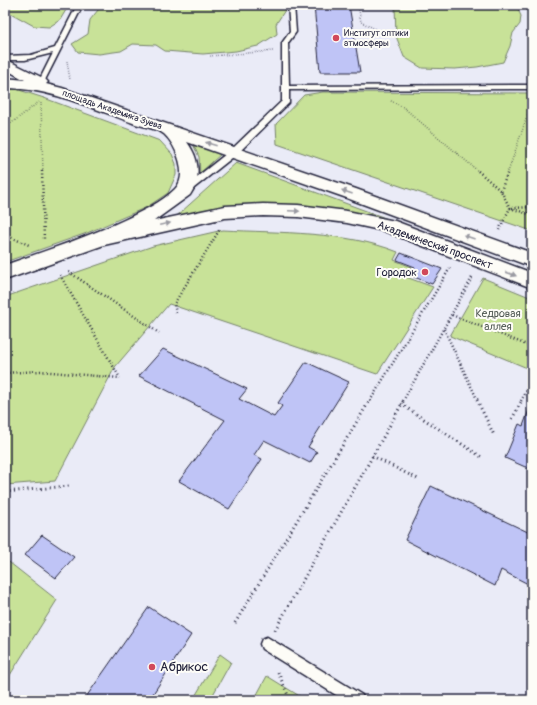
<svg xmlns="http://www.w3.org/2000/svg" width="537" height="705" font-family="Pangolin,sans-serif">
	<style>
		.green { fill: #c8e298; stroke: #75826a }
		.building { fill: #bfc4f6; stroke: #22223b }
		.lines { fill: none; stroke-linecap: round; stroke-linejoin: round }
		.service-casing { stroke: #22223b; stroke-width: 3 }
		.secondary-casing { stroke: #22223b; stroke-width: 3 }
		.path-far2 { stroke: #22223b; stroke-width: 1.5; stroke-dasharray: 0.5 2; stroke-linecap: butt }
		.path-far1 { stroke: #22223b; stroke-width: 2.5; stroke-dasharray: 1 2.5; stroke-linecap: butt }
		.path { stroke: #22223b; stroke-width: 3; stroke-dasharray: 1 3.5; stroke-linecap: butt }
		.service { fill: #fdfcf7; fill-rule: evenodd }
		.secondary { fill: #fdfcf7; fill-rule: evenodd }
		.oneway { fill: #9a9aa2 }
		.poi-dot { fill: #d1495b; stroke: #fdfcf7; stroke-width: 1.5 }
		.labels { text-anchor: middle; dominant-baseline: central; stroke-width: 4; stroke-linejoin: round; paint-order: stroke }
		.far-poi-label { font-size: 9px; fill: #22223b; stroke: #fdfcf7; text-anchor: start }
		.far-street-label { font-size: 9px; fill: #22223b; stroke: #fdfcf7 }
		.street-label { font-size: 11px; fill: #22223b; stroke: #fdfcf7 }
		.poi-label { font-size: 11px; fill: #22223b; stroke: #fdfcf7; text-anchor: end }
		.park-label { font-size: 11px; fill: #545c57; stroke: #fdfcf7 }
		.near-poi-label { font-size: 13px; fill: #22223b; stroke: #fdfcf7; text-anchor: start }
	</style>
	<rect width="100%" height="100%" fill="#eaebf7"/>
	<filter id="ink" filterUnits="userSpaceOnUse"><feTurbulence type="fractalNoise" baseFrequency=".025" numOctaves="2"/><feDisplacementMap in="SourceGraphic" scale="8" xChannelSelector="R" yChannelSelector="G"/><feConvolveMatrix kernelMatrix="1 2 1 2 8 2 1 2 1" color-interpolation-filters="sRGB"/></filter>
	<g filter="url(#ink)">
		<g class="green">
			<polygon points="5,5 69,5 60,20 49,27 34,26 5,10"/>
			<polygon points="102,5 287,5 287,7 276,24 277,34 258,46 236,51 203,54 165,51 156,45 133,44 121,51 99,54 78,52 72,44 88,34 90,20"/>
			<polygon points="395,5 516,5 521,16 520,24 513,33 510,46 503,62 477,67 455,69 422,68 404,57 396,36"/>
			<polygon points="5,89 16,89 44,98 160,141 172,154 176,164 176,175 168,193 147,207 87,233 5,262"/>
			<polygon points="323,92 532,93 532,231 277,144 276,124 304,95"/>
			<polygon points="193,144 221,154 200,173 199,157"/>
			<polygon points="236,163 532,272 532,276 321,212 171,221"/>
			<path d="M223,230c57,3 122,1 175,22l-4,8 18,7 -6,10 27,10 -56,87 -208,-70 -54,63 -60,114 -50,4v-188l148,-51z"/>
			<polygon points="483,278 532,298 532,370 450,336"/>
			<polygon points="5,559 57,600 5,683"/>
			<polygon points="220,654 231,662 210,700 198,700 194,698"/>
			<polygon points="267,676 306,700 254,700"/>
		</g>
		<g class="building">
			<polygon points="314,5 349,5 360,72 320,72"/>
			<polygon points="401,253 442,269 432,284 409,275 415,267 397,260"/>
			<polygon points="163,349 247,389 239,399 274,417 282,406 278,403 306,362 349,382 308,447 317,452 310,463 264,440 254,455 262,459 229,509 179,481 225,420 139,376"/>
			<polygon points="532,402 532,470 505,458 519,424 523,426"/>
			<polygon points="431,486 532,534 532,586 501,570 495,586 405,540"/>
			<polygon points="42,535 74,557 56,578 25,555"/>
			<polygon points="149,607 191,635 149,700 84,700"/>
		</g>
		<g class="lines">
			<defs>
				<g id="service">
					<polygon points="77,5 83,5 43,84 38,83 53,53 25,60 5,60 5,56 31,55 55,48"/>
					<polygon points="288,5 294,5 296,32 288,43 289,86 532,85 532,89 289,90 289,103 237,154 189,192 183,192 183,188 231,150 282,101 282,43 290,32"/>
					<polygon points="267,637 362,695 364,700 344,700 262,649 260,644 262,639"/>
				</g>
				<path id="secondary" d="M5,59l40,20 3,3 -2,2 16,4 294,101 176,64v14l-188,-70 -157,-55c12,16 15,35 3,53l-36,26 71,-15 38,-2 35,1 49,6 48,10 137,52v15l-148,-57 -37,-8 -49,-6 -35,-1 -38,2 -121,27 -99,35v-15c40,-14 80,-27 119,-45 17,-8 38,-18 51,-31 14,-14 1,-44 -11,-55 -6,-5 -24,-8 -31,-11 -41,-15 -84,-35 -128,-35v-10l20,2 -20,-11z"/>
			</defs>
			<use href="#service" class="service-casing"/>
			<use href="#secondary" class="secondary-casing"/>
			<g class="path-far2">
				<polyline points="358,5 361,22 380,31"/>
				<polyline points="210,56 273,51"/>
				<polyline points="67,61 70,80"/>
				<polyline points="391,101 403,107 479,172"/>
				<polyline points="41,103 43,172"/>
				<polyline points="5,128 39,102"/>
				<polyline points="508,172 532,102"/>
			</g>
			<g class="path-far1">
				<polyline points="42,171 44,240"/>
				<polyline points="478,171 501,191 510,208 499,230"/>
				<polyline points="501,191 508,171"/>
				<polyline points="510,208 532,215"/>
				<polyline points="512,208 532,207"/>
				<polyline points="5,235 29,245"/>
				<polyline points="69,272 159,333"/>
				<polyline points="60,275 120,378"/>
				<polyline points="176,313 174,304 220,229"/>
				<polyline points="452,315 532,347"/>
				<polyline points="444,329 478,401"/>
				<polyline points="5,373 40,371 119,378"/>
				<polyline points="370,401 450,268"/>
				<polyline points="403,401 473,276"/>
				<polyline points="521,401 527,390"/>
			</g>
			<g class="path">
				<polyline points="477,400 494,435"/>
				<polyline points="401,404 483,458"/>
				<polyline points="512,419 522,400"/>
				<polyline points="372,456 420,480"/>
				<polyline points="5,492 69,486"/>
				<polyline points="235,623 370,400"/>
				<polyline points="275,630 404,400"/>
				<polyline points="278,672 290,700"/>
			</g>
			<use href="#service" class="service"/>
			<use href="#secondary" class="secondary"/>
		</g>
		<defs><path id="oneway-solid" d="M-6-.8H1V-3.2L6.5 0L1 3.2V.8H-6Z"/></defs>
		<g class="oneway">
			<use href="#oneway-solid" transform="translate(211 144) rotate(-162)"/>
			<use href="#oneway-solid" transform="translate(347 192) rotate(-160)"/>
			<use href="#oneway-solid" transform="translate(294 211) rotate(2)"/>
			<use href="#oneway-solid" transform="translate(165 224) rotate(-12)"/>
			<use href="#oneway-solid" transform="translate(469 237) rotate(-160)"/>
			<use href="#oneway-solid" transform="translate(511 274) rotate(20)"/>
		</g>
	</g>
	<g class="poi-dot">
		<circle cx="336" cy="38" r="4"/>
		<circle cx="425" cy="272" r="4"/>
		<circle cx="152" cy="667" r="4"/>
	</g>
	<g class="labels">
		<g class="far-poi-label">
			<text x="344" y="33">Институт оптики<tspan x="344" dy="10">атмосферы</tspan></text>
		</g>
		<g class="far-street-label">
			<text transform="translate(112 110) rotate(19)">площадь Академика Зуева</text>
		</g>
		<g class="street-label">
			<text transform="translate(435 245) rotate(20)">Академический проспект</text>
		</g>
		<g class="poi-label">
			<text x="417" y="272">Городок</text>
		</g>
		<g class="park-label">
			<text x="498" y="313">Кедровая<tspan x="498" dy="13">аллея</tspan></text>
		</g>
		<g class="near-poi-label">
			<text x="160" y="667">Абрикос</text>
		</g>
	</g>
	<rect width="537" height="705" fill="none" stroke="#fdfcf7" stroke-width="20"/>
	<rect x="10" y="10" width="517" height="685" fill="none" stroke="#22223b" stroke-width="1.5" filter="url(#ink)"/>
</svg>
